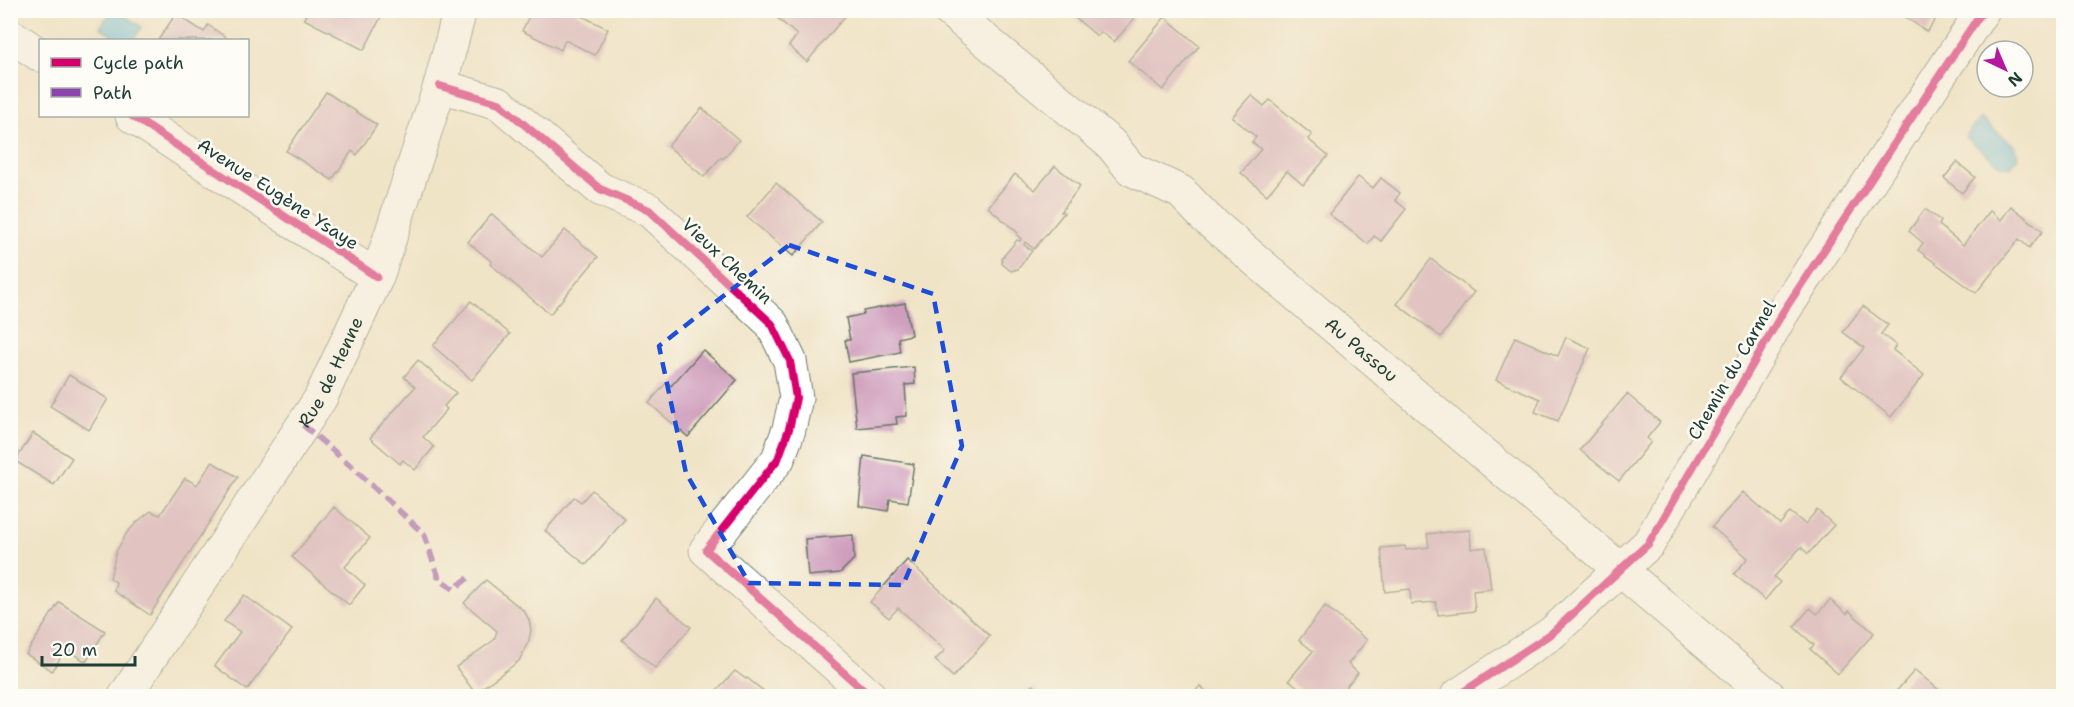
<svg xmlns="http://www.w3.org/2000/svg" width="2074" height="707" font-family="'Shantell Sans',sans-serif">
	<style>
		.water { fill: #61bade; stroke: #407c89; stroke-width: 1.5 }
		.building { fill: #cf9ebc }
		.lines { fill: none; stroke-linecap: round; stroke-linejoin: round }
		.minor-casing { stroke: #687767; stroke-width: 35 }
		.minor { stroke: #fff; stroke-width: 33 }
		.quiet { stroke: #8e44ad; stroke-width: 6; stroke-dasharray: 12 6; stroke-linecap: butt }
		.cycleway-casing { stroke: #fdfcf7; stroke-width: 11 }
		.cycleway { stroke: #d6006c; stroke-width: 8 }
		.marked { fill: none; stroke: #1d4ed8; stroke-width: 4.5; stroke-dasharray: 12 8; stroke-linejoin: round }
		.labels { text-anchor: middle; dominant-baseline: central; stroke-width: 5; stroke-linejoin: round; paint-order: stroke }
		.street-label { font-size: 18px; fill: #1f3d34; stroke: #fdfcf7 }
	</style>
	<rect width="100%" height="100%" fill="#fdfcf7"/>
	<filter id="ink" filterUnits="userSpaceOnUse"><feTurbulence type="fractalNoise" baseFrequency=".0167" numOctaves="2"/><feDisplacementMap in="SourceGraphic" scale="12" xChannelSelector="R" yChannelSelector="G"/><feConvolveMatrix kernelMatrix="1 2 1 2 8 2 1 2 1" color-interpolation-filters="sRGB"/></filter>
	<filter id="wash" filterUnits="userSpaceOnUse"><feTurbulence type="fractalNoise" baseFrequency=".008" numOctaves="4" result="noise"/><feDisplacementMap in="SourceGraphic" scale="24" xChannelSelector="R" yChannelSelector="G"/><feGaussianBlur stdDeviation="1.35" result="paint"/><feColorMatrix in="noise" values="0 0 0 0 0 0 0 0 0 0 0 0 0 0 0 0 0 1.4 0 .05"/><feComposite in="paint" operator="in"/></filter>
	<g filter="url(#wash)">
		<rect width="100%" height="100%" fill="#f0e4c7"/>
		<g class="water">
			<polygon points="112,11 117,11 142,27 133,40 119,40 100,27"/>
			<polygon points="1980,118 2016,147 2018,157 2011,167 2000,165 1965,137"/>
		</g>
		<g id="blocks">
			<g class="building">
				<polygon points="308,10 378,10 383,13 364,50 304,19"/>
				<polygon points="532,10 577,10 576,13 608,29 595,55 565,40 561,50 522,31"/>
				<polygon points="768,10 850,10 807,62 789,46 797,35"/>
				<polygon points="1066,10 1125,10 1134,19 1114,42 1101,32 1097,36"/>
				<polygon points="1896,10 1942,10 1927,32"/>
				<polygon points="176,14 204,32 208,25 227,38 225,40 158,40"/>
				<polygon points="1165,17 1199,46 1163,90 1128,61"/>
				<polygon points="326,92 377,125 357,155 352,151 332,180 286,151"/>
				<polygon points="1251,95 1264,106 1270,100 1312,135 1308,139 1328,156 1303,185 1287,171 1267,195 1241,173 1261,149 1252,142 1256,137 1232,117"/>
				<polygon points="702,108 739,140 723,159 721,157 704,177 668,146"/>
				<polygon points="1957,162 1975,177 1962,193 1944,178"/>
				<polygon points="1055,166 1080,186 1061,212 1064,213 1034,249 1025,242 1024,245 1032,251 1018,269 1011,271 1002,264 1002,258 1017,240 1020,241 1021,239 1017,235 1018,233 988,207 1015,174 1035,190"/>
				<polygon points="1358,177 1373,188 1381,178 1400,193 1395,200 1406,209 1381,241 1374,236 1368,244 1329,214"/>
				<polygon points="776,183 822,222 793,256 747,217"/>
				<polygon points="2011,206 2043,231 2029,248 2019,239 1976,293 1918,250 1923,243 1909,231 1925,209 1941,221 1939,225 1963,245 1990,211 2001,220"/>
				<polygon points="492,214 542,257 565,230 598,257 550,314 490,264 492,262 468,242"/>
				<polygon points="1431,259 1474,292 1441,337 1397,304"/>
				<polygon points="471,301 510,334 472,380 433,346"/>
				<polygon points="905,303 911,335 898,338 900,352 849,362 845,340 850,340 846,318 864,314 863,311"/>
				<polygon points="1863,306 1888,325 1881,334 1896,345 1893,350 1924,375 1891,417 1841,377 1864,348 1843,332"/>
				<polygon points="1515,337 1558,356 1566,337 1590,348 1558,421 1535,412 1540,399 1496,380"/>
				<polygon points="703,350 737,380 688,437 649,403 667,382 671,386"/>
				<polygon points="418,360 456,393 444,406 447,409 423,437 434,447 415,470 403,460 400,464 370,438 415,387 404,377"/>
				<polygon points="914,367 915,384 905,385 907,416 896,417 897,424 857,428 851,373"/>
				<polygon points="69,375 108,399 89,430 50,406"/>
				<polygon points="1627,394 1660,422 1647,438 1651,442 1619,481 1580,450"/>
				<polygon points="33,433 72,458 54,485 15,461"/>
				<polygon points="864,456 914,464 908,502 890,499 888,511 859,506"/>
				<polygon points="212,462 238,477 150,615 114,591 116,582 110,578 116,552 126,534 138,521 151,511 160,515 185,478 197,485"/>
				<polygon points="592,490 625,519 586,565 545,531 574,497 581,502"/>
				<polygon points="1743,492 1780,524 1790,512 1805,524 1817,510 1834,525 1808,554 1801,547 1774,577 1780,582 1765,600 1734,574 1748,558 1712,527"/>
				<polygon points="334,507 370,538 345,567 365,585 349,605 292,557"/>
				<polygon points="1470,530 1471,549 1486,547 1491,589 1473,591 1475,611 1438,615 1436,602 1411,604 1410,589 1385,592 1381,548 1405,546 1406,550 1429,547 1427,534"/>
				<polygon points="853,535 854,559 840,573 808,576 805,539"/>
				<polygon points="907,560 990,636 953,677 935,660 945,650 921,628 898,608 889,618 870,602"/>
				<polygon points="486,580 524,611 529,620 531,630 529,640 519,661 475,693 456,667 494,640 497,631 464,603"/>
				<polygon points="244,595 292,630 247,690 215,666 240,632 224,621"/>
				<polygon points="656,598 691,627 655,668 622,640"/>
				<polygon points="1830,600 1847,614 1849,611 1874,633 1838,674 1810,649 1814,645 1794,627 1810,608 1817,614"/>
				<polygon points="59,602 105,631 86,662 66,649 52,671 26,654"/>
				<polygon points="1325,606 1367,640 1348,664 1358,673 1338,696 1309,696 1289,680 1313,651 1299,640"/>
				<polygon points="1915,670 1946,696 1892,696"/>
				<polygon points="735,671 746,679 747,678 770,696 716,696 715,692"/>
				<polygon points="1033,685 1048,696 1022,696"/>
				<polygon points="1200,686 1212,696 1191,696"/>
				<polygon points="1258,689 1264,696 1248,696"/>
			</g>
		</g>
	</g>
	<g filter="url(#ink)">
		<use href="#blocks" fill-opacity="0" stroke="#687767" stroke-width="1.5"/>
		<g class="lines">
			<defs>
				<g id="minor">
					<path id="s1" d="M949,10l162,134 20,25 50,23 25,26 563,478"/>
					<polyline points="10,35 40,55"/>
					<polyline points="440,86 499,103 600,189 649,210 772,324 790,361 796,398 789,429 778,459 706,550 870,696"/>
					<polyline points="132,116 377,277"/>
					<path id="s2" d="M125,696l195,-297 57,-122 63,-191 20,-76"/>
					<polyline points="1457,696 1552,633 1649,543 1783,312 1983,10"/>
				</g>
			</defs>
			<use href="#minor" class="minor-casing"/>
			<use href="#minor" class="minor"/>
			<polyline class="quiet" points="303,425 351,466 424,534 439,579 454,589 468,578"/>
			<defs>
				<g id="cycleway">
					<polyline points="440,86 499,103 600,189 649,210 772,324 790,361 796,398 789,429 778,459 706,550 870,696"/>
					<polyline points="132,116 377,277"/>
					<polyline points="1457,696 1552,633 1649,543 1783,312 1983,10"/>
				</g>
			</defs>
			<use href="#cycleway" class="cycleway-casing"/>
			<use href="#cycleway" class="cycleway"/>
		</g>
	</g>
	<path d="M0 0H2074V707H0ZM789,245l144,49 29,152 -59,139 -154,-2 -63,-110 -27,-127z" fill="#f0e4c7" fill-opacity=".55" fill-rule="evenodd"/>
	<path class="marked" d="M789,245l144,49 29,152 -59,139 -154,-2 -63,-110 -27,-127z"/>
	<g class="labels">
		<g class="street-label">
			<text transform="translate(278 194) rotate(33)">Avenue Eugène Ysaye</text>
			<text transform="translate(727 261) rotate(43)">Vieux Chemin</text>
			<text stroke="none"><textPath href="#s1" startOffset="537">Au Passou</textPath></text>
			<text transform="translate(1732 370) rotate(-60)">Chemin du Carmel</text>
			<text stroke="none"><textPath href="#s2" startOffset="384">Rue de Henne</textPath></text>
		</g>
	</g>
	<rect width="2074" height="707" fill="none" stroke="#fdfcf7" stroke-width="36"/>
	<rect x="39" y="39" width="210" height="78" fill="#fdfcf7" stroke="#a4b0a9" stroke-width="1.5"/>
	<rect x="51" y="58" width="30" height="9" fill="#d6006c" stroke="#a4b0a9" stroke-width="1.5"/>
	<text x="93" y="69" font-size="18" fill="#1f3d34">Cycle path</text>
	<rect x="51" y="88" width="30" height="9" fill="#8e44ad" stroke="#a4b0a9" stroke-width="1.5"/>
	<text x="93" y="99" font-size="18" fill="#1f3d34">Path</text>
	<g transform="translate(2005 69) rotate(136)"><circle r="28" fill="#fdfcf7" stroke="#a4b0a9" stroke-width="1.5"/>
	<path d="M0-4.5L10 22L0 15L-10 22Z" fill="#b5179e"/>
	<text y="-9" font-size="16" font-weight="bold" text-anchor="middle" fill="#1f3d34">N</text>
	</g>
	<path d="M42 656v9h93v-9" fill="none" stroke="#1f3d34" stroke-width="3"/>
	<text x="51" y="656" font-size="18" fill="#1f3d34" stroke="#fdfcf7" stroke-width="4.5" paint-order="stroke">20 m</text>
</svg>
